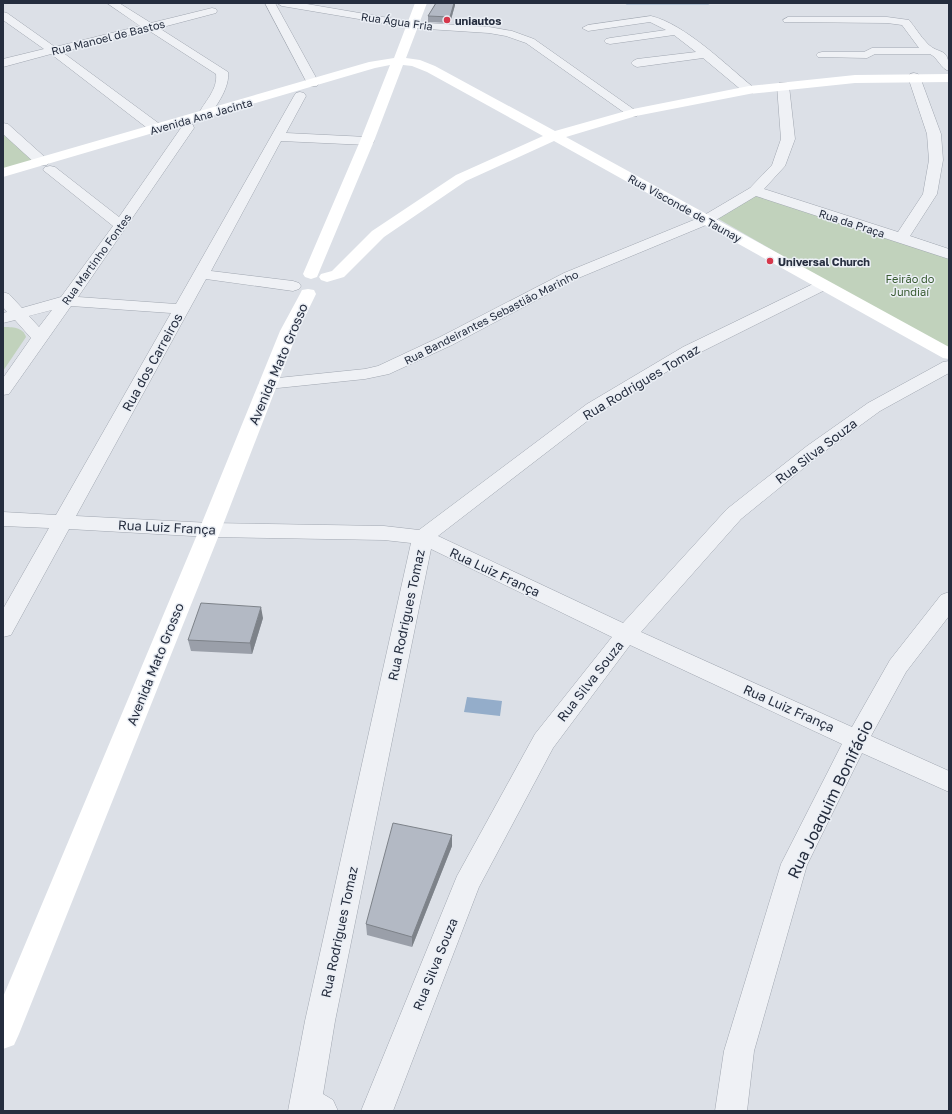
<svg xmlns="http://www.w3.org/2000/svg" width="952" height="1114" font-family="'Golos Text',sans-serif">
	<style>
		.green { fill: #c1d2bc }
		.water { fill: #94adca }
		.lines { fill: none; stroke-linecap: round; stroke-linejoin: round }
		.stream { stroke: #94adca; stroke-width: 3 }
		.street-casing { stroke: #a1a7b1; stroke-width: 1 }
		.street { fill: #eff1f5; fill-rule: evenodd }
		.secondary { fill: #fff; fill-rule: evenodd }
		.wall { fill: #9a9fa9 }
		.shaded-wall { fill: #7d8289 }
		.building { fill: #b3b9c4; stroke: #7d8289 }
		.poi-dot { fill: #d6374b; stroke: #ebeff5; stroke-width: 1.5 }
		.labels { text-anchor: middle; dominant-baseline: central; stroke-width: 3; stroke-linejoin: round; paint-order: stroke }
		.far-poi-label { font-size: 11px; font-weight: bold; fill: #252d3e; stroke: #ebeff5; text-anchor: start }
		.far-street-label { font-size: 11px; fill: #252d3e; stroke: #ebeff5 }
		.far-park-label { font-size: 11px; fill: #385b31; stroke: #ebeff5 }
		.street-label { font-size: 13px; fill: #252d3e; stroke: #ebeff5 }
		.near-street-label { font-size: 16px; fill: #252d3e; stroke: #ebeff5 }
	</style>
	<rect width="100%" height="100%" fill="#dce0e7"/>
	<g class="green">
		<polygon points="3,134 37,162 3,172"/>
		<polygon points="754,192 949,256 949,352 717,218"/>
		<path d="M3,327c9,0 20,0 23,10l-23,34z"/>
	</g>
	<polygon class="water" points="467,697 502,701 500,716 464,712"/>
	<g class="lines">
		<polyline class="stream" points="627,3 708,3"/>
		<defs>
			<g id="street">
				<path d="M107,3h12l32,20 61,-15 4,1 1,2 -1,2 -57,15 69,44c2,15 -11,33 -20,46h-8l-2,-3c6,-13 20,-25 18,-41l-68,-44 -86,22 99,73 1,3 -1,3h-10l-100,-77 -48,13v-8l41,-10 -41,-29v-8l4,1 48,34 85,-21z"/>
				<polygon points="265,3 275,3 319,83 317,86 309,86 307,83"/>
				<polygon points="277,3 301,3 412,22 489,27 512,31 534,39 639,113 637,116 629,116 526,43 506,36 489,33 412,28 282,6"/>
				<path d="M651,16c34,8 75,49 102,71l2,3 -2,3h-8l-42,-35 -66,9 -4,-2 -2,-2 2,-2 4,-2 59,-7 -22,-17 -64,9 -4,-1 -2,-2 2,-2 4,-1 56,-8 -16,-8 -62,9 -6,-3 6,-3z"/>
				<path d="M788,17h99l22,3c6,7 11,16 18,23 12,13 22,2 22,28 -8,-2 -11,-13 -19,-17h-55l-8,4 -49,-1 -2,-2 2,-2 4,-1h42l8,-4h47l-17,-23 -15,-2 -103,-1 -1,-2z"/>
				<polygon points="914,73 918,74 920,77 941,134 943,160 937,194 910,236 949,249 949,259 756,196 711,223 576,279 452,345 389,374 365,379 268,389 262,388 259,384 262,380 268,379 365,369 378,366 440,337 564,273 701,217 750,188 772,165 781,139 777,86 779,83 787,83 789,86 795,139 785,166 764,189 898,232 923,194 929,160 927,134 908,77 910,74"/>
				<path d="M300,92l4,1 2,3 -20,37 81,4 5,1 2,3 -2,3 -5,1 -86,-4 -70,130 82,10 6,2 2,3 -2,3 -6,2 -87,-12 -130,237 134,7 174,3 35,4 168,-126 96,-57 134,-65 6,-2 6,2 2,3 -2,3 -134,67 -96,57 -161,124 185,87 104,-114 80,-63 61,-43 75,-41 6,-1v12l-69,38 -59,43 -80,65 -100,113 211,95 38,-67 51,-65 8,-3v24l-43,56 -35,64 78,35v21l-87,-39 -55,112 -53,186 -7,60h-32l9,-60 57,-187 61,-120 -212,-99 -77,103 -74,139 -86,224h-32l96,-235 78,-142 77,-97 -181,-88 -96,472 -12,73 10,6 5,11h-50l17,-90 106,-478 -27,-3 -174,-3 -141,-8 -58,106 -8,2v-28l46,-81 -46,-2v-14l53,3 115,-202 -100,-7 -62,88 -6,1v-17l28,-40 -16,-18 -12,3v-10l4,-1 -4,-5v-15l6,2 13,14 39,-11 52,-71 -70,-56 2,-3 5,-1 5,1 64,50 64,-92h10l1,3 -116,169 98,7 118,-208 2,-3zM52,310l-13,17 -10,-11z"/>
				<polygon points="3,123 8,124 47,159 49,162 47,165 37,165 3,134"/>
			</g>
		</defs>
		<use href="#street" class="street-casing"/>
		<use href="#street" class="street"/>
		<g class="secondary">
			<polygon points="415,3 427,3 406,58 420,60 435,66 555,131 633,109 749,86 855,75 949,74 949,82 855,83 749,94 636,116 566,137 949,347 949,359 943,358 554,141 466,181 384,237 344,277 327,282 321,280 319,277 321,274 332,271 372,231 456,175 543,136 427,72 412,66 403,65 374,141 317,277 311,279 305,277 303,274 360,141 390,65 375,68 3,177 3,168 369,62 394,58"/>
			<polygon points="308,289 314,290 316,294 298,331 221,530 19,1034 14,1045 3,1049 3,997 199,530 280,331 300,294 302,290"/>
		</g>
	</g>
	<g class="wall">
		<polygon points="436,3 455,3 455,5 450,23 428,22 428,16"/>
		<polygon points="263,618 252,654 191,651 188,640"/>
		<polygon points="452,835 452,846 412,947 367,935 366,924"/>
	</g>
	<g class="shaded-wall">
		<polygon points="454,3 455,3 455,5 450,23 450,17"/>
		<polygon points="261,607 263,618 252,654 250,643"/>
		<polygon points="452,835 452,846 412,947 412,937"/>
	</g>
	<g class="building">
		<polygon points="436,3 454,3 450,17 428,16"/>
		<polygon points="201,603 261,607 250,643 188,640"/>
		<polygon points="393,823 452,835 412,937 366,924"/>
	</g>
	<g class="poi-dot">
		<circle cx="447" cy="20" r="4"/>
		<circle cx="770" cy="261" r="4"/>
	</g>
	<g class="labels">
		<g class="far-poi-label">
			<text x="455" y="20">uniautos</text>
			<text x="778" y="261">Universal Church</text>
		</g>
		<g class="far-street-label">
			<text transform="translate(397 21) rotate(8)">Rua Água Fria</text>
			<text transform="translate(108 37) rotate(-14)">Rua Manoel de Bastos</text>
			<text transform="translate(201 116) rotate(-16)">Avenida Ana Jacinta</text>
			<text transform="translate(685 208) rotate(29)">Rua Visconde de Taunay</text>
			<text transform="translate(852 223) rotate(18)">Rua da Praça</text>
			<text transform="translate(96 259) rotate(-54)">Rua Martinho Fontes</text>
			<text transform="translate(491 317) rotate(-27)">Rua Bandeirantes Sebastião Marinho</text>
		</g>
		<g class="far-park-label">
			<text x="910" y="278">Feirão do<tspan x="910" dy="13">Jundiaí</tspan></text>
		</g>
		<g class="street-label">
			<text transform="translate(152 362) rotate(-61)">Rua dos Carreiros</text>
			<text transform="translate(278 364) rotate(-67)">Avenida Mato Grosso</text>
			<text transform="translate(641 382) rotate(-31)">Rua Rodrigues Tomaz</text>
			<text transform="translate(816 451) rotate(-37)">Rua Silva Souza</text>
			<text transform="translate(167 527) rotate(3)">Rua Luiz França</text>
			<text transform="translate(495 572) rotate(25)">Rua Luiz França</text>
			<text transform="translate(406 615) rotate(-78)">Rua Rodrigues Tomaz</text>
			<text transform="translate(155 664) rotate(-68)">Avenida Mato Grosso</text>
			<text transform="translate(590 681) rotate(-52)">Rua Silva Souza</text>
			<text transform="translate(789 708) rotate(24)">Rua Luiz França</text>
			<text transform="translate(339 932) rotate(-78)">Rua Rodrigues Tomaz</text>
			<text transform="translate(435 964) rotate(-68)">Rua Silva Souza</text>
		</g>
		<g class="near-street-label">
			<text transform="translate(830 799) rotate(-64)">Rua Joaquim Bonifácio</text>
		</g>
	</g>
	<rect width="952" height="1114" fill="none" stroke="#252d3e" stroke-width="8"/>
</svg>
